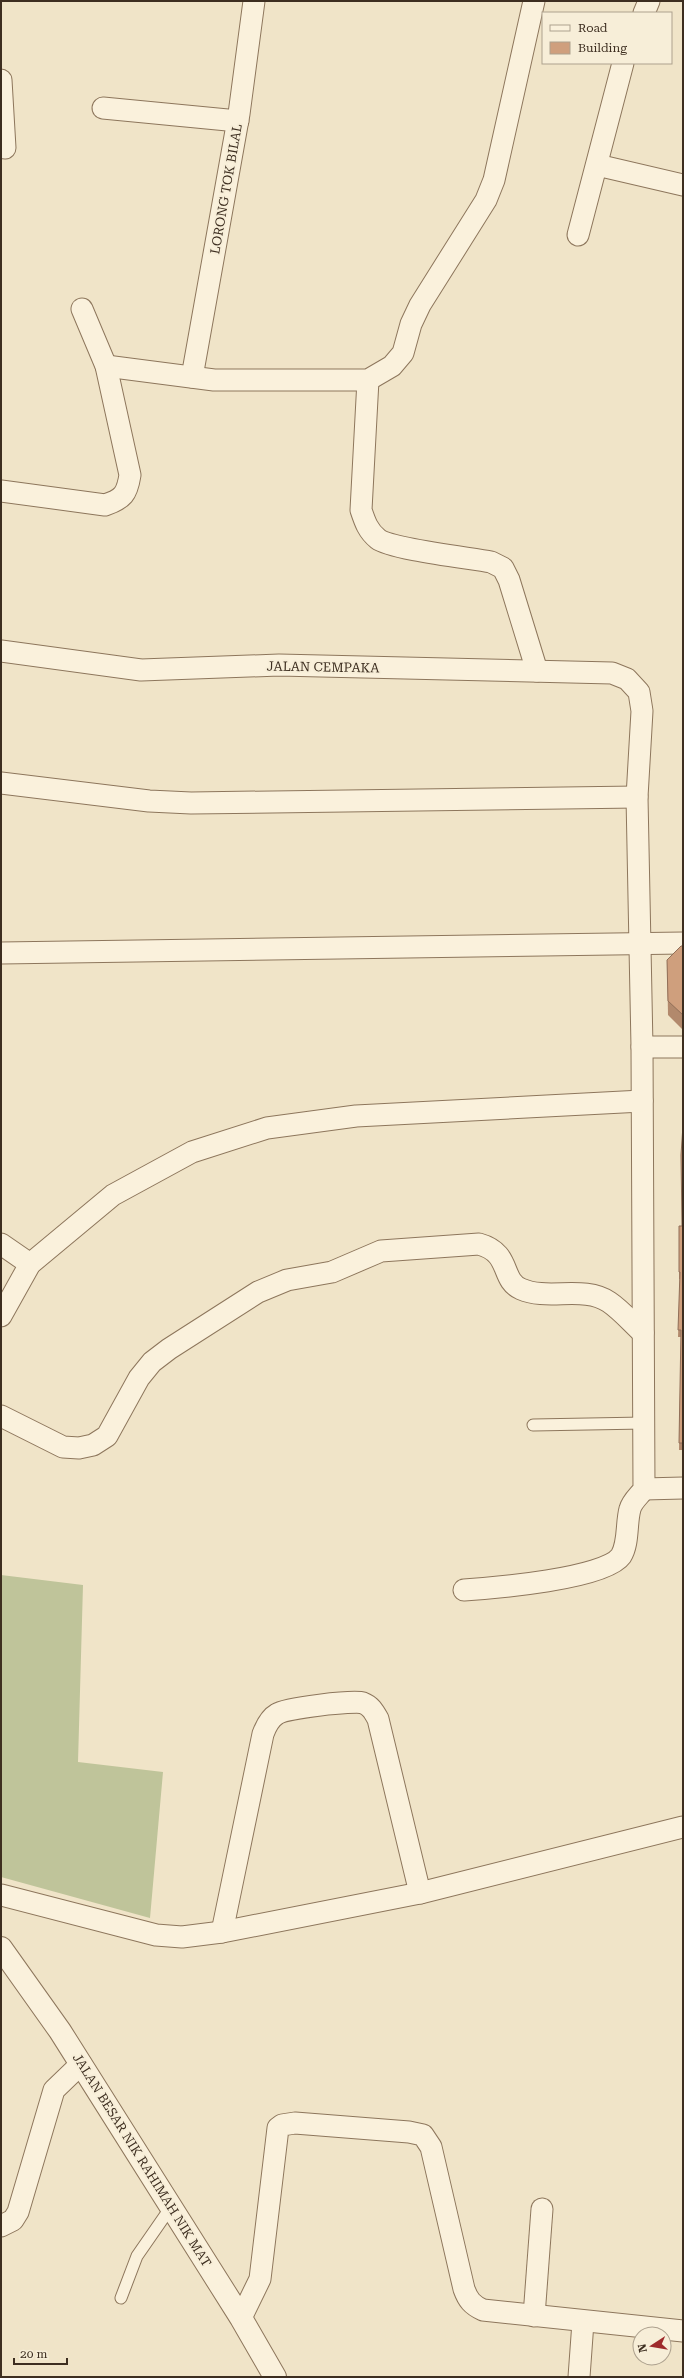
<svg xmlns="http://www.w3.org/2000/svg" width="684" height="2378" font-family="'Roboto Serif',serif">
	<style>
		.cemetery { fill: #bfc49a }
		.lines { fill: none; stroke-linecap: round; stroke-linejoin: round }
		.service-casing { stroke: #8d765c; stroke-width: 13 }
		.minor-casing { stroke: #8d765c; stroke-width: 23 }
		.tertiary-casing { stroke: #8d765c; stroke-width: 24 }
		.service { stroke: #faf1dc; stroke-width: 11 }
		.minor { stroke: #faf1dc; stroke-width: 21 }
		.tertiary { stroke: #faf1dc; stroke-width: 22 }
		.wall { fill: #b2896c }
		.building { fill: #cf9f7d; stroke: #916f58 }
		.labels { text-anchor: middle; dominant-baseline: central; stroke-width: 4; stroke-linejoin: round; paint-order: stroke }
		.street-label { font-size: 13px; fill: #3d2e20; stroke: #f7eed8 }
	</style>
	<rect width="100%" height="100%" fill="#f0e4c8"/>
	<polygon class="cemetery" points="1,1575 83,1585 78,1762 163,1772 150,1918 1,1877"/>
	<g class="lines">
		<defs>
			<g id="service">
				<polyline points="533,1425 644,1423"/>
				<polyline points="121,2298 137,2256 171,2207"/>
			</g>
			<g id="minor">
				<polyline points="644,13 649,1"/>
				<polyline points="1,80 5,148"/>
				<polyline points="103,108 238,121"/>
				<polyline points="597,165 683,185"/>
				<polyline points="578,235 623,63"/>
				<polyline points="106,366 214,380 368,380 392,366 403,353 411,324 420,305 486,200 494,180 534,1"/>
				<polyline points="192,377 239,114 254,1"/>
				<path d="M368,380l-7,130c4,12 7,21 17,29 13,10 92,19 113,23l12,6 6,12 28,91"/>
				<path d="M1,491l104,14c18,-6 22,-11 25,-30l-24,-109 -24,-57"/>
				<path d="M1,651l140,19 138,-5 333,8 15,6 12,13 3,19 -5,86 5,250 2,442c-4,6 -12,12 -14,20 -4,14 -1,34 -9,47 -16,23 -128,32 -157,34"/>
				<polyline points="1,783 149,801 191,803 637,797"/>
				<polyline points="1,953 683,943"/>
				<polyline points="642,1047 683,1047"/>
				<polyline points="1,1244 30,1264"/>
				<polyline points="1,1316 30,1264 113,1195 192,1152 267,1128 356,1116 642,1101"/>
				<path d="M1,1416l62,31 16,1 14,-3 14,-9 32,-58 13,-16 17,-13 89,-57 29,-12 45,-8 49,-21 98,-7c33,9 21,36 42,45 27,12 63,-4 88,13 12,8 23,21 34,31"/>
				<polyline points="644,1489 683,1488"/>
				<polyline points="1,1895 156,1935 182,1937 222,1932 420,1893 683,1827"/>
				<path d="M222,1932l41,-198c3,-8 7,-16 14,-20 9,-6 77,-14 86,-11 8,3 11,9 15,16l42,174"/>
				<polyline points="1,2226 13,2220 18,2212 54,2090 81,2064"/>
				<polyline points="534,2316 542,2209"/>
				<path d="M241,2318l19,-39 18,-151 4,-3 13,-2 114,9 14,3 8,12 33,142c4,11 8,16 19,21l200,21"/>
				<polyline points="579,2377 583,2322"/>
			</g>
			<polyline id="tertiary" points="1,1948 60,2031 241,2318 275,2377"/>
		</defs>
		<use href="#service" class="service-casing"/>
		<use href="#minor" class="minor-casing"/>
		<use href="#tertiary" class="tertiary-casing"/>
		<use href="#service" class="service"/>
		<use href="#minor" class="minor"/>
		<use href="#tertiary" class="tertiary"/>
	</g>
	<g class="wall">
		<polygon points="683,946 683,1029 682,1029 668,1015 667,960"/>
		<polygon points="683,1125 683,1450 679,1450 681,1337 678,1337 680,1279 679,1279 679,1226 682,1226"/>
	</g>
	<g class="building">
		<polygon points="681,946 683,946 683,1015 668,1001 667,960"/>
		<polygon points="683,1125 683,1443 679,1443 681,1330 678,1330 680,1272 679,1272 679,1226 682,1226 681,1155"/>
	</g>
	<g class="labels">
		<g class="street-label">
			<text transform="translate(226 189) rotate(-80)">LORONG TOK BILAL</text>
			<text transform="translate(323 667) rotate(1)">JALAN CEMPAKA</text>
			<text transform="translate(142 2160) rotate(58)">JALAN BESAR NIK RAHIMAH NIK MAT</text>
		</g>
	</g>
	<rect width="684" height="2378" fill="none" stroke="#3d2e20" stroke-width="4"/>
	<rect x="542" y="12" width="130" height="52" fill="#f7eed8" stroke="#ada18e"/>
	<rect x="550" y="25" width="20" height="6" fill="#faf1dc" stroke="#ada18e"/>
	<text x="578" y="32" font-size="12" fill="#3d2e20">Road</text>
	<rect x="550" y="42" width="20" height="12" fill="#cf9f7d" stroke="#ada18e"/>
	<text x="578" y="52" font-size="12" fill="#3d2e20">Building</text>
	<g transform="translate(652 2346) rotate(258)"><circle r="19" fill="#f7eed8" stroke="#ada18e"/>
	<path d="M0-3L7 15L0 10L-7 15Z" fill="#9e2a2b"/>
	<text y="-6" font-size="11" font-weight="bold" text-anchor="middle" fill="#3d2e20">N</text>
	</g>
	<path d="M14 2358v6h53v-6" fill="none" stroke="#3d2e20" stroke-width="2"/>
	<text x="20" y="2358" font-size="12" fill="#3d2e20" stroke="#f7eed8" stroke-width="3" paint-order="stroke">20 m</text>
</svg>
